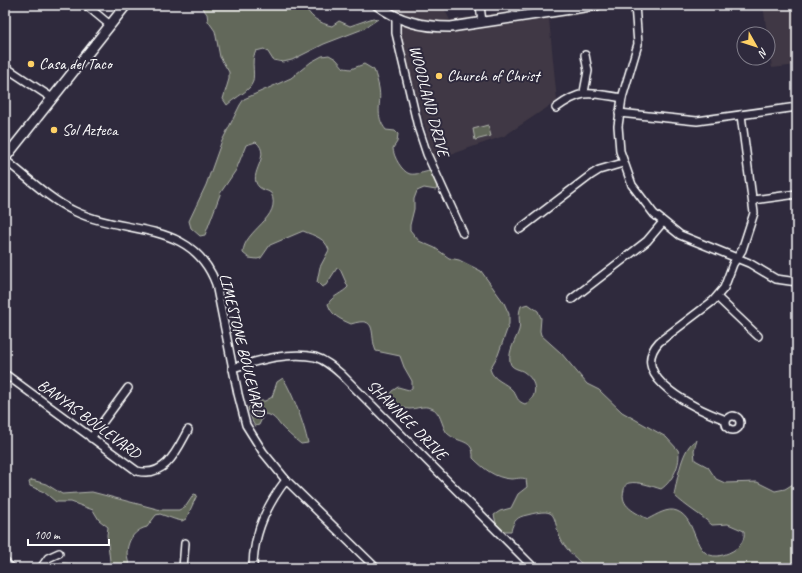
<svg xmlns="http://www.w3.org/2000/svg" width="802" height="573" font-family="Caveat,sans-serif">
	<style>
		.built { fill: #403844 }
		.green { fill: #62675a; stroke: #b0b3ac }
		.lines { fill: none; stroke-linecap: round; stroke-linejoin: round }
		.minor-casing { stroke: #fff; stroke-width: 10 }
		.major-casing { stroke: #fff; stroke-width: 12 }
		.minor { stroke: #2f2a3d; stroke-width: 7 }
		.major { stroke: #2f2a3d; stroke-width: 9 }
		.poi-dot { fill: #ffd166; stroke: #2f2a3d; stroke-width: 1.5 }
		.labels { text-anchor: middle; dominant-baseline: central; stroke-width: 4; stroke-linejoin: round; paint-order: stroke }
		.poi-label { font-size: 16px; fill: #fff; stroke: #2f2a3d; text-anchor: start }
		.street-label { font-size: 16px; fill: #fff; stroke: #2f2a3d }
	</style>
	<rect width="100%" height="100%" fill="#2f2a3d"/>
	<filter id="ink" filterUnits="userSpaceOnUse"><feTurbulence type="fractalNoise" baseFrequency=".025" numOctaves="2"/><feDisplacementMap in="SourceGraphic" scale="8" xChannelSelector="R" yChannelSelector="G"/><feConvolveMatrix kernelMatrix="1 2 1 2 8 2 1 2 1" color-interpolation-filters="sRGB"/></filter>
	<g filter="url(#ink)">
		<g class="built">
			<polygon points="379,5 442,5 450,20 511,11 511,5 642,5 549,19 557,101 504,136 434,160 399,29"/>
			<polygon points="763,5 797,5 797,65 772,68"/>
		</g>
		<g class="green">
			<path d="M188,5h118c1,11 15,19 26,21l7,-5 11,5 23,-8 5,1 -15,10 -39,15 -32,16 -9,2 -10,-2 -5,-8 -4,-3 -8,2c-7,11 2,26 -6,36 -6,7 -17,12 -23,18l-4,-6 6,-20v-7l-9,-15 -5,-26 -7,-10 -1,-7 -6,-8z"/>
			<path d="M329,55l7,4 8,9 7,1 13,-5 10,6c2,6 4,12 5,18 3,16 -5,27 7,42l9,1 3,3 -1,8 -4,6c0,8 9,24 17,26 6,1 14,-2 20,-3l8,12 -2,7 -12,-2 -7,3 -3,8v10l-4,16v5l9,11 16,7 14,10 10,2 22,11 23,32 5,11v10l-11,31 -8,14c3,12 16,13 23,22 5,6 3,10 12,13 14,-7 12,-23 -1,-32 -4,-3 -13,-3 -14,-10 -2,-12 6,-22 9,-32 2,-7 -2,-13 2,-24l7,-2 10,7 3,7 -1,13 1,4 20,18 26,31 12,6 23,22 44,25 12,13c4,13 -6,32 -17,39 -10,-3 -22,-8 -32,-6 -4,1 -4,3 -5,7 -5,16 12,23 24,29 8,-4 20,-12 29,-8 21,8 15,47 41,45 7,-1 14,-4 19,-8 5,-4 8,-10 7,-17l-16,-7 -16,1c-12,-11 -26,-18 -38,-30 3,-14 8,-50 23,-55l-3,10 1,10 13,7 8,12 9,4 32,-1 18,9 10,-2 8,-5 4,9v75h-211c-9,-9 -19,-17 -25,-28 -10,-22 0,-34 -34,-25 -10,2 -13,5 -16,16h-7l-8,-8 -2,-8 6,-4 11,-3 7,-14 9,-7 -1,-8c-5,-2 -10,0 -15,0 -16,-1 -27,-10 -38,-21 1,-20 -15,-14 -26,-25 -6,-8 -6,-22 -16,-25 -8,-3 -14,1 -22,1 -4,0 -7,-3 -11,-4 -4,-1 -9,0 -13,0v-4l7,-10 6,-4 11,3 3,-2v-7l-8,-14 -4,-11 -24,-5c-7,-16 3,-36 -25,-27 -11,-5 -19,-8 -23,-20 4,-8 15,-11 20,-17l-8,-18 -3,-1 -11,17 -4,2 -5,-5 3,-15 9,-17c-4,-12 -14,-14 -26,-19l-33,14 -9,13 -4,1 -8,-1 -6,-5c0,-23 40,-35 28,-60 -4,-3 -9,-3 -12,-6 -13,-13 14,-31 -3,-45l-10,3 -10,25 -15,22 -16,43 -5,1 -9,-8 -2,-7 17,-36 15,-42 19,-38 4,-6 47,-21 20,-16 11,-6z"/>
			<polygon points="488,125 491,136 475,140 473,129"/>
			<path d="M283,378c10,16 21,46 25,65l-7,1c-5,-4 -10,-8 -15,-13 -8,-6 -10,-17 -22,-17l-5,11 -4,1 -2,-3 -5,-15 9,-7h8l7,-4 5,-15z"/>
			<path d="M32,480l14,4 16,10 30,-2 69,18h18l7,-4 8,-12 3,1 -11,24 -4,2 -8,-2 -14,-5 -4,1 -9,12c-18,4 -25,25 -16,41h-26l5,-3v-4l-3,-26 1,-8 -9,-7 -6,-10 -22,-8h-15l-12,-10 -14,-6 -1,-4z"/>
			<polygon points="64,563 82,565 93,568 49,568 56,564"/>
		</g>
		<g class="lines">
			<defs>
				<g id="minor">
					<polyline points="86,5 110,25"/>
					<polyline points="480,5 482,22"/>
					<polyline points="635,5 638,44 622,98 618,126 620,151 632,185 654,214 680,235 749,263 776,279 797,282"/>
					<polyline points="396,18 396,33 418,127 427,154 463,233"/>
					<polyline points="5,67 52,98"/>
					<polyline points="584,92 588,71 585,55"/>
					<path d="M556,108c27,-20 35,-15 66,-10"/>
					<polyline points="619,113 697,121 797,107"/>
					<path d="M5,160c22,17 44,39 69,51 52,25 118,8 142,73l22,110 8,31 17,27 23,28 90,88"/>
					<polyline points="753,200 797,194"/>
					<polyline points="520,229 591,175 599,170 623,163"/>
					<polyline points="717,297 758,336"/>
					<polyline points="572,299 647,241 663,222"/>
					<path d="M232,368c25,-7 57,-17 83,-11 10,3 18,10 26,17l193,194"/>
					<path d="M5,374l132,97c29,7 40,-21 51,-41"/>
					<circle cx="733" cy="423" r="7"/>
					<path d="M726,420c-27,-10 -100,-42 -67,-78l54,-41 11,-13 9,-24 9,-14 12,-37 -13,-98"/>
					<polyline points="91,438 128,388"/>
					<polyline points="5,562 11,568"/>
					<polyline points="41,568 48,558 59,553"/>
					<polyline points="183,568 185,543"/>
					<path d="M253,568c0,-34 13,-62 33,-88"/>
				</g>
				<g id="major">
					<path d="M377,5c23,17 45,22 74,22l146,-22"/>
					<polyline points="5,158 126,5"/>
				</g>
			</defs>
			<use href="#minor" class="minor-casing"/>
			<use href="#major" class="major-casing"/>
			<use href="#minor" class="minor"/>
			<use href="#major" class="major"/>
		</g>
	</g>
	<g class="poi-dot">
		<circle cx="31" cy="64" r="4"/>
		<circle cx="439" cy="76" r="4"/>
		<circle cx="54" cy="130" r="4"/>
	</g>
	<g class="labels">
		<g class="poi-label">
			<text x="39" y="64">Casa del Taco</text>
			<text x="447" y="76">Church of Christ</text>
			<text x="62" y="130">Sol Azteca</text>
		</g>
		<g class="street-label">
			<text transform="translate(429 101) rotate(75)">WOODLAND DRIVE</text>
			<text transform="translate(242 345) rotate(76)">LIMESTONE BOULEVARD</text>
			<text transform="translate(89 419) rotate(36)">BANYAS BOULEVARD</text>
			<text transform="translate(407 420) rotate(45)">SHAWNEE DRIVE</text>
		</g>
	</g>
	<rect width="802" height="573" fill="none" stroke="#2f2a3d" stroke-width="20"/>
	<rect x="10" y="10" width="782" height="553" fill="none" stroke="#fff" stroke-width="1.5" filter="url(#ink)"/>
	<g transform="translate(756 46) rotate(129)"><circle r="19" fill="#2f2a3d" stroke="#827f8b"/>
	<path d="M0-3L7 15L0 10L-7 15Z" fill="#ffd166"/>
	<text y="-6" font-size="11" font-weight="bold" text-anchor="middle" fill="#ffffff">N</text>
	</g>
	<path d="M28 539v6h81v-6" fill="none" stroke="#ffffff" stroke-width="2"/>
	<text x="34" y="539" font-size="12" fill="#ffffff" stroke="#2f2a3d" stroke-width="3" paint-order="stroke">100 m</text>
</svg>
